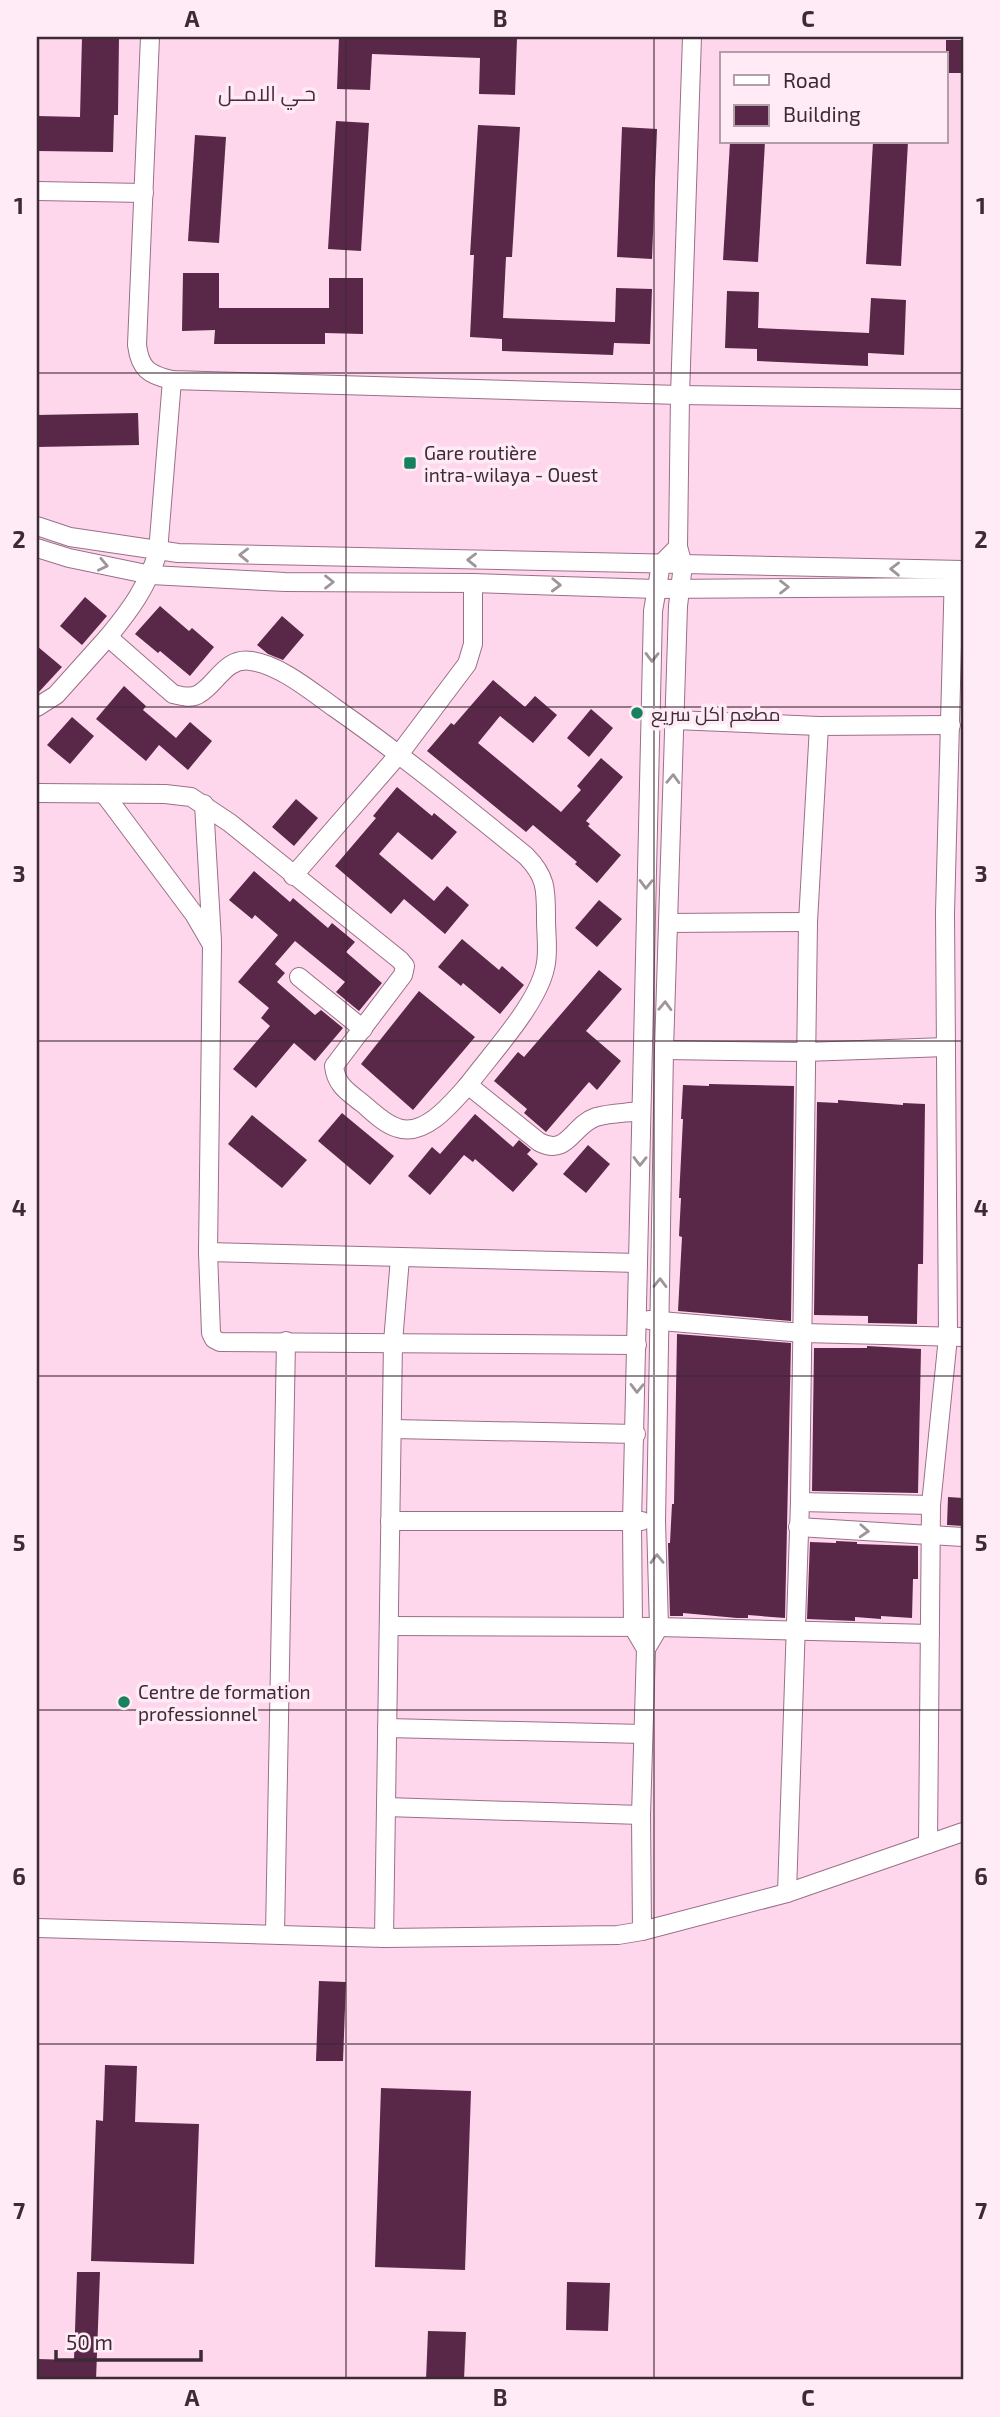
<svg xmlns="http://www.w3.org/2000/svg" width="1000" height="2417" font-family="'Exo 2',Cairo,sans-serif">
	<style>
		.building { fill: #592747 }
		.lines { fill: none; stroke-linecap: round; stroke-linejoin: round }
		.street-casing { stroke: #9b6f88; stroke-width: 20 }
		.street { stroke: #fff; stroke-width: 18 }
		.oneway { stroke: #9e949a }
		.grid { fill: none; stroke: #3d2a35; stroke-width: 2; stroke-opacity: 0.55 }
		.poi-dot { fill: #17815d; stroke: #ffebf6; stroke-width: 2.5 }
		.labels { text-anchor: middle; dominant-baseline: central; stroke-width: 7; stroke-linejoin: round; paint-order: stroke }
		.poi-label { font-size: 19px; fill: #3d2a35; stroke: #ffebf6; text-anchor: start }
		.neighbourhood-label { font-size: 21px; fill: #4d283f; stroke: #ffebf6 }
		.neatline { fill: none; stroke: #3d2a35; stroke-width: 2.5 }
		.grid-label { font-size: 23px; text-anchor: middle; font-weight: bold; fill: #3d2a35 }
	</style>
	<rect width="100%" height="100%" fill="#fed7ed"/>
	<g class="building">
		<polygon points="82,37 119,37 118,115 114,115 113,152 37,151 37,116 80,117"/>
		<polygon points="339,37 517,38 515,95 479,94 480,58 372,54 370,90 337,89"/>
		<rect x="946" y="40" width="17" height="33"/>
		<polygon points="336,121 369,123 361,251 328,249"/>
		<polygon points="478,125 520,127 512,257 506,257 503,318 615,322 616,288 652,289 650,344 614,343 613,355 502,351 502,339 470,337 474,255 470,255"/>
		<polygon points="622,127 657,129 652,259 617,257"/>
		<polygon points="195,135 226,137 219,243 188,241"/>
		<polygon points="730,142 765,142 758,262 723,260"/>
		<polygon points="873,142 908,142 901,266 866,264"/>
		<polygon points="183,273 219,273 219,308 329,308 329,278 363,278 363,334 325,333 325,344 214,344 215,330 182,331"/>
		<polygon points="727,291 759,292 758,328 869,333 871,298 906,300 904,355 868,353 868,366 757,361 757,349 725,348"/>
		<polygon points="138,413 139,445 37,447 37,415"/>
		<polygon points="85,597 107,616 82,645 60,626"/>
		<polygon points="160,606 189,631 192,628 214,647 190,676 160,651 158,653 135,634"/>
		<polygon points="282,616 304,635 283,660 268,654 257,645"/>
		<polygon points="37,646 62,667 37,694"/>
		<polygon points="493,680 525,707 535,696 557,715 533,743 500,716 478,743 561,812 581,790 577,786 601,758 623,777 586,821 590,824 588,826 621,855 597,883 575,864 577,862 533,825 526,832 427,751 451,723 454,725"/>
		<polygon points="124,686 146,706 143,710 176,738 190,722 212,741 188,770 159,745 146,761 96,719"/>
		<polygon points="591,709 613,728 589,757 567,738"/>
		<polygon points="72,717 94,736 70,764 47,745"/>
		<polygon points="397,787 432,816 434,813 457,832 432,860 398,832 379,854 434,901 447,886 469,905 445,934 404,899 391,914 335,866 376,818 373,816"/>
		<polygon points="296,799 318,818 294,846 272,827"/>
		<polygon points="254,871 290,902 293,898 328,928 332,923 355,942 346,952 382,983 359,1011 336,992 345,982 295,941 275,964 285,973 277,982 315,1015 321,1010 343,1028 315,1061 294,1043 256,1088 233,1069 270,1026 261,1018 269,1008 238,982 278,935 255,915 252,919 229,900"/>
		<polygon points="599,900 622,919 597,947 575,928"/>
		<polygon points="462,939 499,970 502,966 524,985 500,1014 463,983 461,986 438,967"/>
		<polygon points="599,970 622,989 586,1031 621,1061 597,1090 589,1082 546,1132 524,1113 527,1109 494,1081 518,1052 524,1057"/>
		<polygon points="419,991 475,1037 413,1110 361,1064"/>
		<polygon points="709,1084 794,1086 791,1321 678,1311 682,1237 679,1236 681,1198 679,1198 683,1119 681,1119 683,1085 709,1086"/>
		<polygon points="838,1100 903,1105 903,1103 925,1104 923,1264 918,1264 917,1324 868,1323 868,1316 814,1315 817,1102 838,1103"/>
		<polygon points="342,1113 394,1156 370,1185 318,1141"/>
		<polygon points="475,1114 513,1147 519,1140 531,1150 527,1154 538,1164 513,1192 475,1159 473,1162 464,1155 430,1195 408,1176 432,1147 440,1154"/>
		<polygon points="252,1115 307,1160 282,1188 228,1144"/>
		<polygon points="588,1145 610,1164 586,1193 563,1174"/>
		<polygon points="677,1334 791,1343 785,1618 748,1615 748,1618 737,1618 683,1613 683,1616 670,1616 668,1543 670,1543 672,1504 674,1504"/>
		<polygon points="867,1346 921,1349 918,1493 812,1491 814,1348 867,1348"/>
		<polygon points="948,1497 963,1498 963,1526 947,1525"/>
		<polygon points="836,1541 857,1542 857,1544 918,1546 918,1579 913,1579 912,1618 881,1616 881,1619 855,1617 855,1621 807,1619 810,1542 836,1543"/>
		<polygon points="319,1981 346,1982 343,2061 316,2061"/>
		<polygon points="105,2065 137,2066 135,2122 199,2124 194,2264 91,2261 96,2120 103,2121"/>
		<polygon points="381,2088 471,2091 465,2270 375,2267"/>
		<polygon points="77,2272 100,2272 96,2380 37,2380 37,2359 74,2360"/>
		<polygon points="567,2282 610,2283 608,2331 566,2330"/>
		<polygon points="428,2331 466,2332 464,2380 426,2380"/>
	</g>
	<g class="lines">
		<defs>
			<g id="street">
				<path d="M150,37l-13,308c3,24 12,30 35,35l508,15 283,4"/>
				<polyline points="37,191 144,193"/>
				<polyline points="37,526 70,537 178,553 963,570"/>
				<polyline points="37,548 69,558 151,575 285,582 473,583 656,589 963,587"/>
				<path d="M108,637c23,-28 39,-50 50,-85l14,-172"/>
				<path d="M37,707l19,-12 52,-58 65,57c8,2 18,5 26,0 18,-10 26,-37 52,-33 29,4 60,30 84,47 66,46 128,97 191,148 21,21 20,35 20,64 0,15 3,33 -1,48 -8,37 -54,86 -77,117"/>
				<polyline points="675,720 819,726 951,725"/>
				<path d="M37,793l128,1 26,3 39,26 170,137 5,6 -2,9 -69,91c2,19 14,26 28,37 11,9 22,21 36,25 27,9 54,-25 70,-43l71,57c29,15 33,-17 57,-25 13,-4 30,-4 44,-6"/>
				<polyline points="105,795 194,914 212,945 208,1252 211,1333 214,1339 220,1342 637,1345"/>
				<polyline points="204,804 212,941"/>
				<polyline points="293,876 400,753 467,664 473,644 473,583"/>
				<polyline points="668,923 808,922"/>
				<polyline points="299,977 363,1029"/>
				<polyline points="664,1050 805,1052 946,1047"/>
				<polyline points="208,1252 638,1263"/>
				<polyline points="649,1320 803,1333 963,1337"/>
				<polyline points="393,1429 636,1434"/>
				<polyline points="800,1502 931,1505"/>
				<polyline points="390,1521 642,1521"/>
				<polyline points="798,1527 963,1537"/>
				<polyline points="389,1626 659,1627 930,1634"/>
				<polyline points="646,1649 633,1627 632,1522 653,611 661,564 678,547"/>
				<polyline points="387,1728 643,1734"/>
				<polyline points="386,1807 641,1815"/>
				<polyline points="928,1844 931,1505 948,1337 945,913 954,570"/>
				<polyline points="787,1893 800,1502 808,922 819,726"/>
				<polyline points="37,1928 384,1938 618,1935 642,1931 787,1893 963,1832"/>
				<polyline points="642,1931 641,1815 646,1649 659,1627 656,1521 664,1050 678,606 683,565 678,547 680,395 692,37"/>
				<polyline points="275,1934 286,1341"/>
				<polyline points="384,1938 393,1342 400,1258"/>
			</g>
		</defs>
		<use href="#street" class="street-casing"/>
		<use href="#street" class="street"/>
	</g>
	<defs><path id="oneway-chevron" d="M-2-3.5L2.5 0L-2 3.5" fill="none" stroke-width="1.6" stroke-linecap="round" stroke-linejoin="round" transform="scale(1.75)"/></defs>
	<g class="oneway">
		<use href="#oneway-chevron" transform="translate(244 555) rotate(-179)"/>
		<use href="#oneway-chevron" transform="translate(472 560) rotate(-179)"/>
		<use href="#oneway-chevron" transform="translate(103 565) rotate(12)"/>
		<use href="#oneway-chevron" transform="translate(895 569) rotate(-179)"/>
		<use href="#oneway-chevron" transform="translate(329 582)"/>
		<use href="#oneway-chevron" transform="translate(556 585) rotate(2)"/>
		<use href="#oneway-chevron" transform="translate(784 587)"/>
		<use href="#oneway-chevron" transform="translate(652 657) rotate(91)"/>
		<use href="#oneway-chevron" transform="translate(673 779) rotate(-88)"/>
		<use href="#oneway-chevron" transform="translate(646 884) rotate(91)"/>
		<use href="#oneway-chevron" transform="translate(665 1006) rotate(-88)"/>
		<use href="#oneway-chevron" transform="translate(640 1161) rotate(91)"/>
		<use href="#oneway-chevron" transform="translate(660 1283) rotate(-89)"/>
		<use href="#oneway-chevron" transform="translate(637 1388) rotate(91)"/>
		<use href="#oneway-chevron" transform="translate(864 1531) rotate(3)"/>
		<use href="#oneway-chevron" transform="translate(657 1559) rotate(-91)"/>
	</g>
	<path class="grid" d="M346,37v2343M654,37v2343M37,373h926M37,707h926M37,1041h926M37,1376h926M37,1710h926M37,2044h926"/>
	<g class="poi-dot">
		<rect x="403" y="456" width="14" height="14" rx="3.5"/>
		<circle cx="637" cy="713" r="7"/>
		<circle cx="124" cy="1702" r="7"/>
	</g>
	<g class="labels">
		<g class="poi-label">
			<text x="424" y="452">Gare routière<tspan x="424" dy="22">intra-wilaya - Ouest</tspan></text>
			<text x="651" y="713">مطعم اكل سريع</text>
			<text x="138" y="1691">Centre de formation<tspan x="138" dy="22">professionnel</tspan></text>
		</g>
		<g class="neighbourhood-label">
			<text x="267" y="92">حـي الامــل</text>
		</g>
	</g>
	<rect width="1000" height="2417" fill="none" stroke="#ffebf6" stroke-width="77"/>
	<rect x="720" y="52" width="228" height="91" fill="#ffebf6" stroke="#b19ea9" stroke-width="2"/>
	<rect x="734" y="75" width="35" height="10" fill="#ffffff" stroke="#b19ea9" stroke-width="2"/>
	<text x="783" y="88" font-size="21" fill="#3d2a35">Road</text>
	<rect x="734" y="105" width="35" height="21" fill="#592747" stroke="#b19ea9" stroke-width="2"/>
	<text x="783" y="122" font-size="21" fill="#3d2a35">Building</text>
	<path d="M56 2350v10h145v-10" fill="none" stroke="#3d2a35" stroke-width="3.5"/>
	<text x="66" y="2350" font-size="21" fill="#3d2a35" stroke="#ffebf6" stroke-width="5" paint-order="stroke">50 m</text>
	<rect x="38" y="38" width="924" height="2340" class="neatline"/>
	<g class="grid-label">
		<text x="192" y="27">A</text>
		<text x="500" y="27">B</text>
		<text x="808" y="27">C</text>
		<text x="19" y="214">1</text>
		<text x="981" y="214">1</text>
		<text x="19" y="548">2</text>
		<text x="981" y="548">2</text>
		<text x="19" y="882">3</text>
		<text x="981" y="882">3</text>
		<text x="19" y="1216">4</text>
		<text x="981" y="1216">4</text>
		<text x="19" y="1551">5</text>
		<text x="981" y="1551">5</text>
		<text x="19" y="1885">6</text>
		<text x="981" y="1885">6</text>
		<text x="19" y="2219">7</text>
		<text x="981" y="2219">7</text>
		<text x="192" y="2406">A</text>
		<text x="500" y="2406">B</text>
		<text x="808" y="2406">C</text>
	</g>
</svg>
